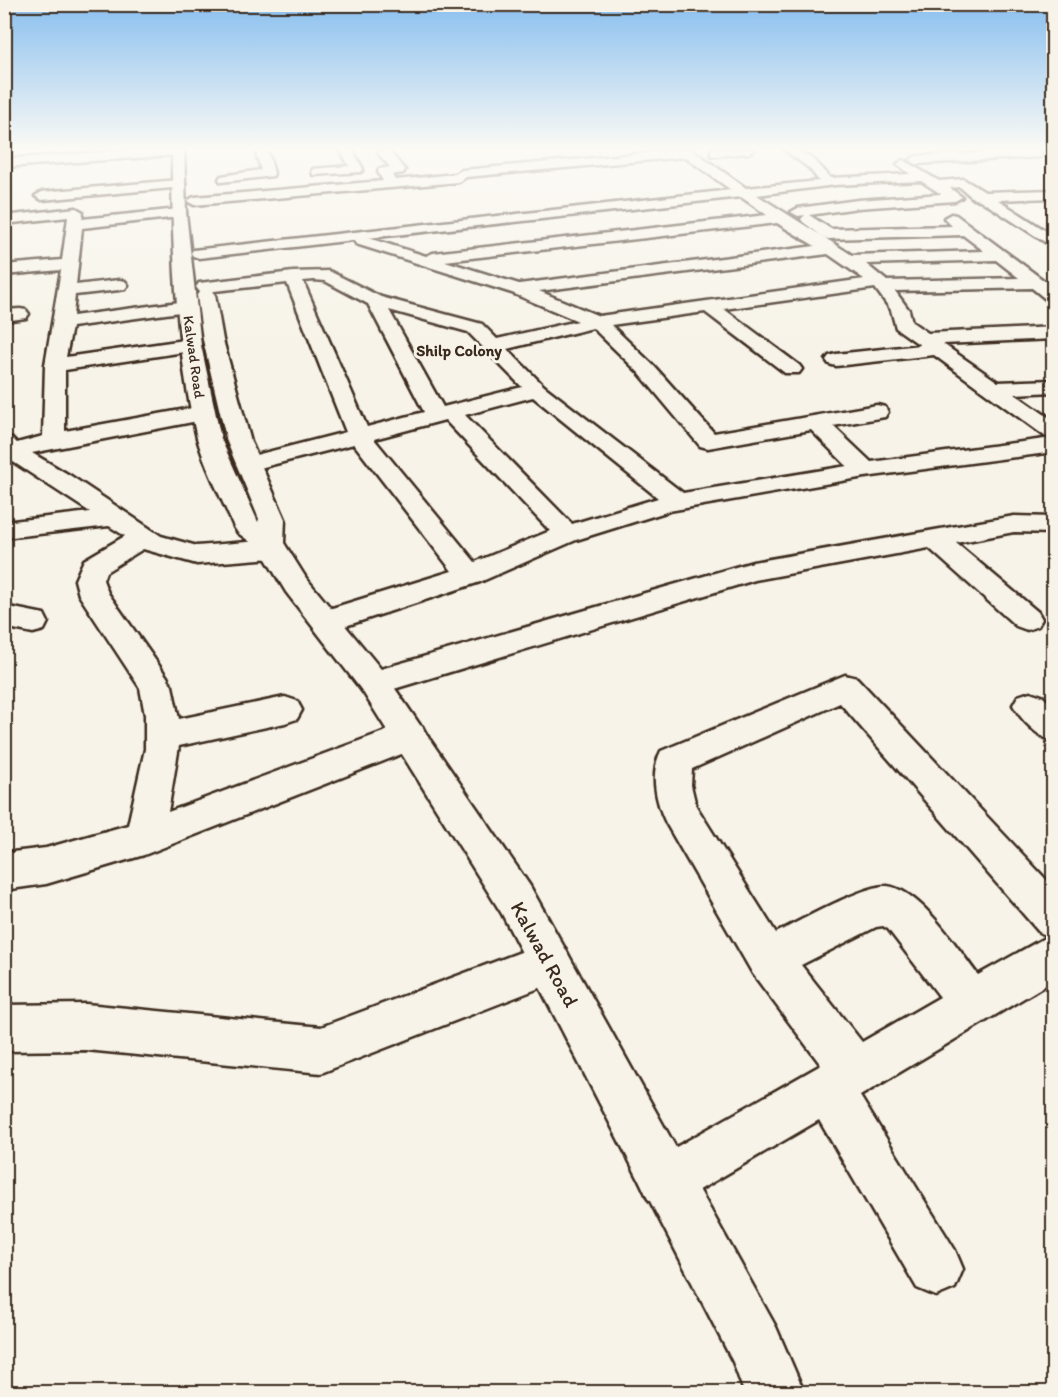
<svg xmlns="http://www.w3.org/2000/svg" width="1058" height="1397" font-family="Itim,sans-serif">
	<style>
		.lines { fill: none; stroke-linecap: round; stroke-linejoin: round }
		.minor-casing { stroke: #3b2a1e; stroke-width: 5 }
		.major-casing { stroke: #3b2a1e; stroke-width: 5 }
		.minor { fill: #f7f3e8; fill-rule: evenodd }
		.major { fill: #f7f3e8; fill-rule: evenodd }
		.labels { text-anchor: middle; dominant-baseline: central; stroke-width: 6; stroke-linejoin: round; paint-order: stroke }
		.far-street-label { font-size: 15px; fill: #3b2a1e; stroke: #f7f3e8 }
		.far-neighbourhood-label { font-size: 16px; font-weight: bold; fill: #3b2a1e; stroke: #f7f3e8 }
		.near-street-label { font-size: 21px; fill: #3b2a1e; stroke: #f7f3e8 }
	</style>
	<rect width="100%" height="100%" fill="#f7f3e8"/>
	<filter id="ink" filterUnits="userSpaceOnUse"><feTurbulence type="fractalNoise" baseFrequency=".0167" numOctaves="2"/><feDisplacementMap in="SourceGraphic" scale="12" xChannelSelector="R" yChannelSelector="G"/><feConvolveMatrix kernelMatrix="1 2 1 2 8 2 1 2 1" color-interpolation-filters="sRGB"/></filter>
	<g filter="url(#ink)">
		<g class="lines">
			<defs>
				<g id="minor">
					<polygon points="148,149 184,151 178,155 4,167 4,159"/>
					<polygon points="255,149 267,149 274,173 273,176 221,182 219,179 221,176 261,170"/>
					<polygon points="340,149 352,149 363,169 361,172 313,175 312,172 313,169 349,166"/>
					<path d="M384,149l4,1 17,20 -2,3 -11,2 3,5 60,-6 7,-4 229,-21 55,39 73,-7 -10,-13 -26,-19c22,0 34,12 47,29l80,-4 -13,-10 6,-4 36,21 24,-2 22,13 69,-2v8l-56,2 56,36v12l-74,-48 -6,-1 -14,-12 -10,1 12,9 -7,4 -97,7 -49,7 22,14 121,-3 -8,-8 7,-4 5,1 98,73v14l-6,-1 -16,-13 -137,3 14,19 3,12 16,11 126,-6v12l-111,5 55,38 56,-2v12l-39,2 39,27v31l-189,25 -196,34 -93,29 -96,42 -153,50 -11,-3 -4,-8 4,-8 136,-42 -98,-127 -106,27 -8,-2 -4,-5 4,-5 106,-27 -59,-149 -82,9 -6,-1 -3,-4 3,-4 94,-11 36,-1 52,26 101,27 15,15 81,-18 -66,-28 -156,-49 -2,-4 -155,18 -6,-2 -2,-3 2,-3 538,-60 -46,-33 -219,20 -7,5 -265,23 -7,-4 7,-4 189,-16 -5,-9 1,-3 11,-2 -12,-14zM921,181l20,13 -83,6 -60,8 -7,4 7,4 7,-1 -4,4 2,3 20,15 5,2 135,-4 21,16 -132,4 -95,-60 78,-10zM741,197l26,18 -334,38 -7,3 -58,-18zM777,223l38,23 -296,38 -74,-23zM828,254l36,25 -265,37 -60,-25zM996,260l23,18 -132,3 -21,-17zM314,280l11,1 43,23 56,108 -57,15 -64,-146zM875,288l16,22 5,18 24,17 -84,9 -7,2 -3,4 3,4 7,2 98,-11 112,82 6,1 -181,24 -38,-36 52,-9 3,-5 -3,-5 -8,-2 -163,28 -61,-68 -42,-40 94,-13 80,61h14l3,-4 -3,-4 -75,-56zM389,310l79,22 54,55 -79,20zM593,328l46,45 61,73 8,2 103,-18 36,36 -164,27 -139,-107 -37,-37zM533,397l125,101 -86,26 -107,-109zM445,420l105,111 -75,31 -101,-123z"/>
					<polygon points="711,149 755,149 749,153 715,156 711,155"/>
					<polygon points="1036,150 1042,154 1040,157 916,164 910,160 916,156"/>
					<polygon points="178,180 185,184 183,187 42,200 35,196 42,192"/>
					<polygon points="76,208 83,212 82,219 179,209 186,213 179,217 82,228 76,285 119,280 125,281 128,285 125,289 119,290 75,295 73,316 187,301 193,302 196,306 193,310 187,311 72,327 66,357 191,339 198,341 201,345 198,349 191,351 65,370 65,431 203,406 211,408 214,413 211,418 203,420 32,453 71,476 161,536 197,546 273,540 283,543 287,549 283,555 273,558 197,564 143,549 106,572 103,580 108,593 167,677 172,686 179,719 285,697 297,701 302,710 297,719 285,723 179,746 168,812 410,722 422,726 427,736 422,746 144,855 46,884 4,890 4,853 46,848 128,825 145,749 145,715 140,688 79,595 75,580 84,560 125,536 109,526 4,538 4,522 90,512 4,456 4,436 12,438 17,443 43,436 45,365 61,270 4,275 4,265 62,260 68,217 4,224 4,216"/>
					<polygon points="20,309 26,310 29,314 26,318 4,321 4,310"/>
					<polygon points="1014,516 1054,517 1054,533 1014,532 956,543 1038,612 1042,619 1038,626 1027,630 1016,626 929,548 755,580 374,695 363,692 358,683 363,674 374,671 753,562"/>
					<polygon points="4,606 44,614 48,622 44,630 33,633 4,627"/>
					<path d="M845,675l12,3 197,210v92l-194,116 95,154 8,19 -8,19 -19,8 -19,-8 -98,-168 -135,79 -18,8 -18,-8 -8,-18 8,-18 173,-98 -68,-91 -87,-151c-11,-23 -16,-50 -5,-72zM840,703l199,229 9,4 -70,39c-20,-26 -57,-85 -91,-89 -21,-2 -89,36 -111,47l-80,-127 -5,-21 1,-16zM883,926l5,3 52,68 -78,45 -61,-77 75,-38z"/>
					<path d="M1030,692l12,4 12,11v35c-17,-6 -32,-21 -41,-37l5,-9z"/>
					<polygon points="550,941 565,948 572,963 565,978 321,1073 86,1050 4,1051 4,1005 86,1004 321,1027"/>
				</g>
				<path id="major" d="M172,149h12l2,64 15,132 20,94 37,83 1,-3 -32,-77 -24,-102 -6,-45 3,-4h12l3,4 8,45 28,102 34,77 -1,24 22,35 79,96 145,212 246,441 28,65h-60l-11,-30 -231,-448 -139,-222 -77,-100 -26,-43 -22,-16 -4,-6c-12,-28 -29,-60 -37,-89 -22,-89 -25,-197 -25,-289z"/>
			</defs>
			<use href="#minor" class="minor-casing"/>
			<use href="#major" class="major-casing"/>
			<use href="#minor" class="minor"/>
			<use href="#major" class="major"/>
		</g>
	</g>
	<linearGradient id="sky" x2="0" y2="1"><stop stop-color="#89bfef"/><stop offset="0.43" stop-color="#fbfaf5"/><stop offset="1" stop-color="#fbfaf5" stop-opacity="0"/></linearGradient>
	<rect width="1058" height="345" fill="url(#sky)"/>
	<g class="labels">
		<g class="far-street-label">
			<text transform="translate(194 357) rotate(82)">Kalwad Road</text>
		</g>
		<g class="far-neighbourhood-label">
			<text x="459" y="350">Shilp Colony</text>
		</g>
		<g class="near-street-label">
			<text transform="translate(545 954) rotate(61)">Kalwad Road</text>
		</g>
	</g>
	<rect width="1058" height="1397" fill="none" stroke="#f7f3e8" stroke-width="24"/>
	<rect x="12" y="12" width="1034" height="1373" fill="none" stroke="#3b2a1e" stroke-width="2" filter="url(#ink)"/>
</svg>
